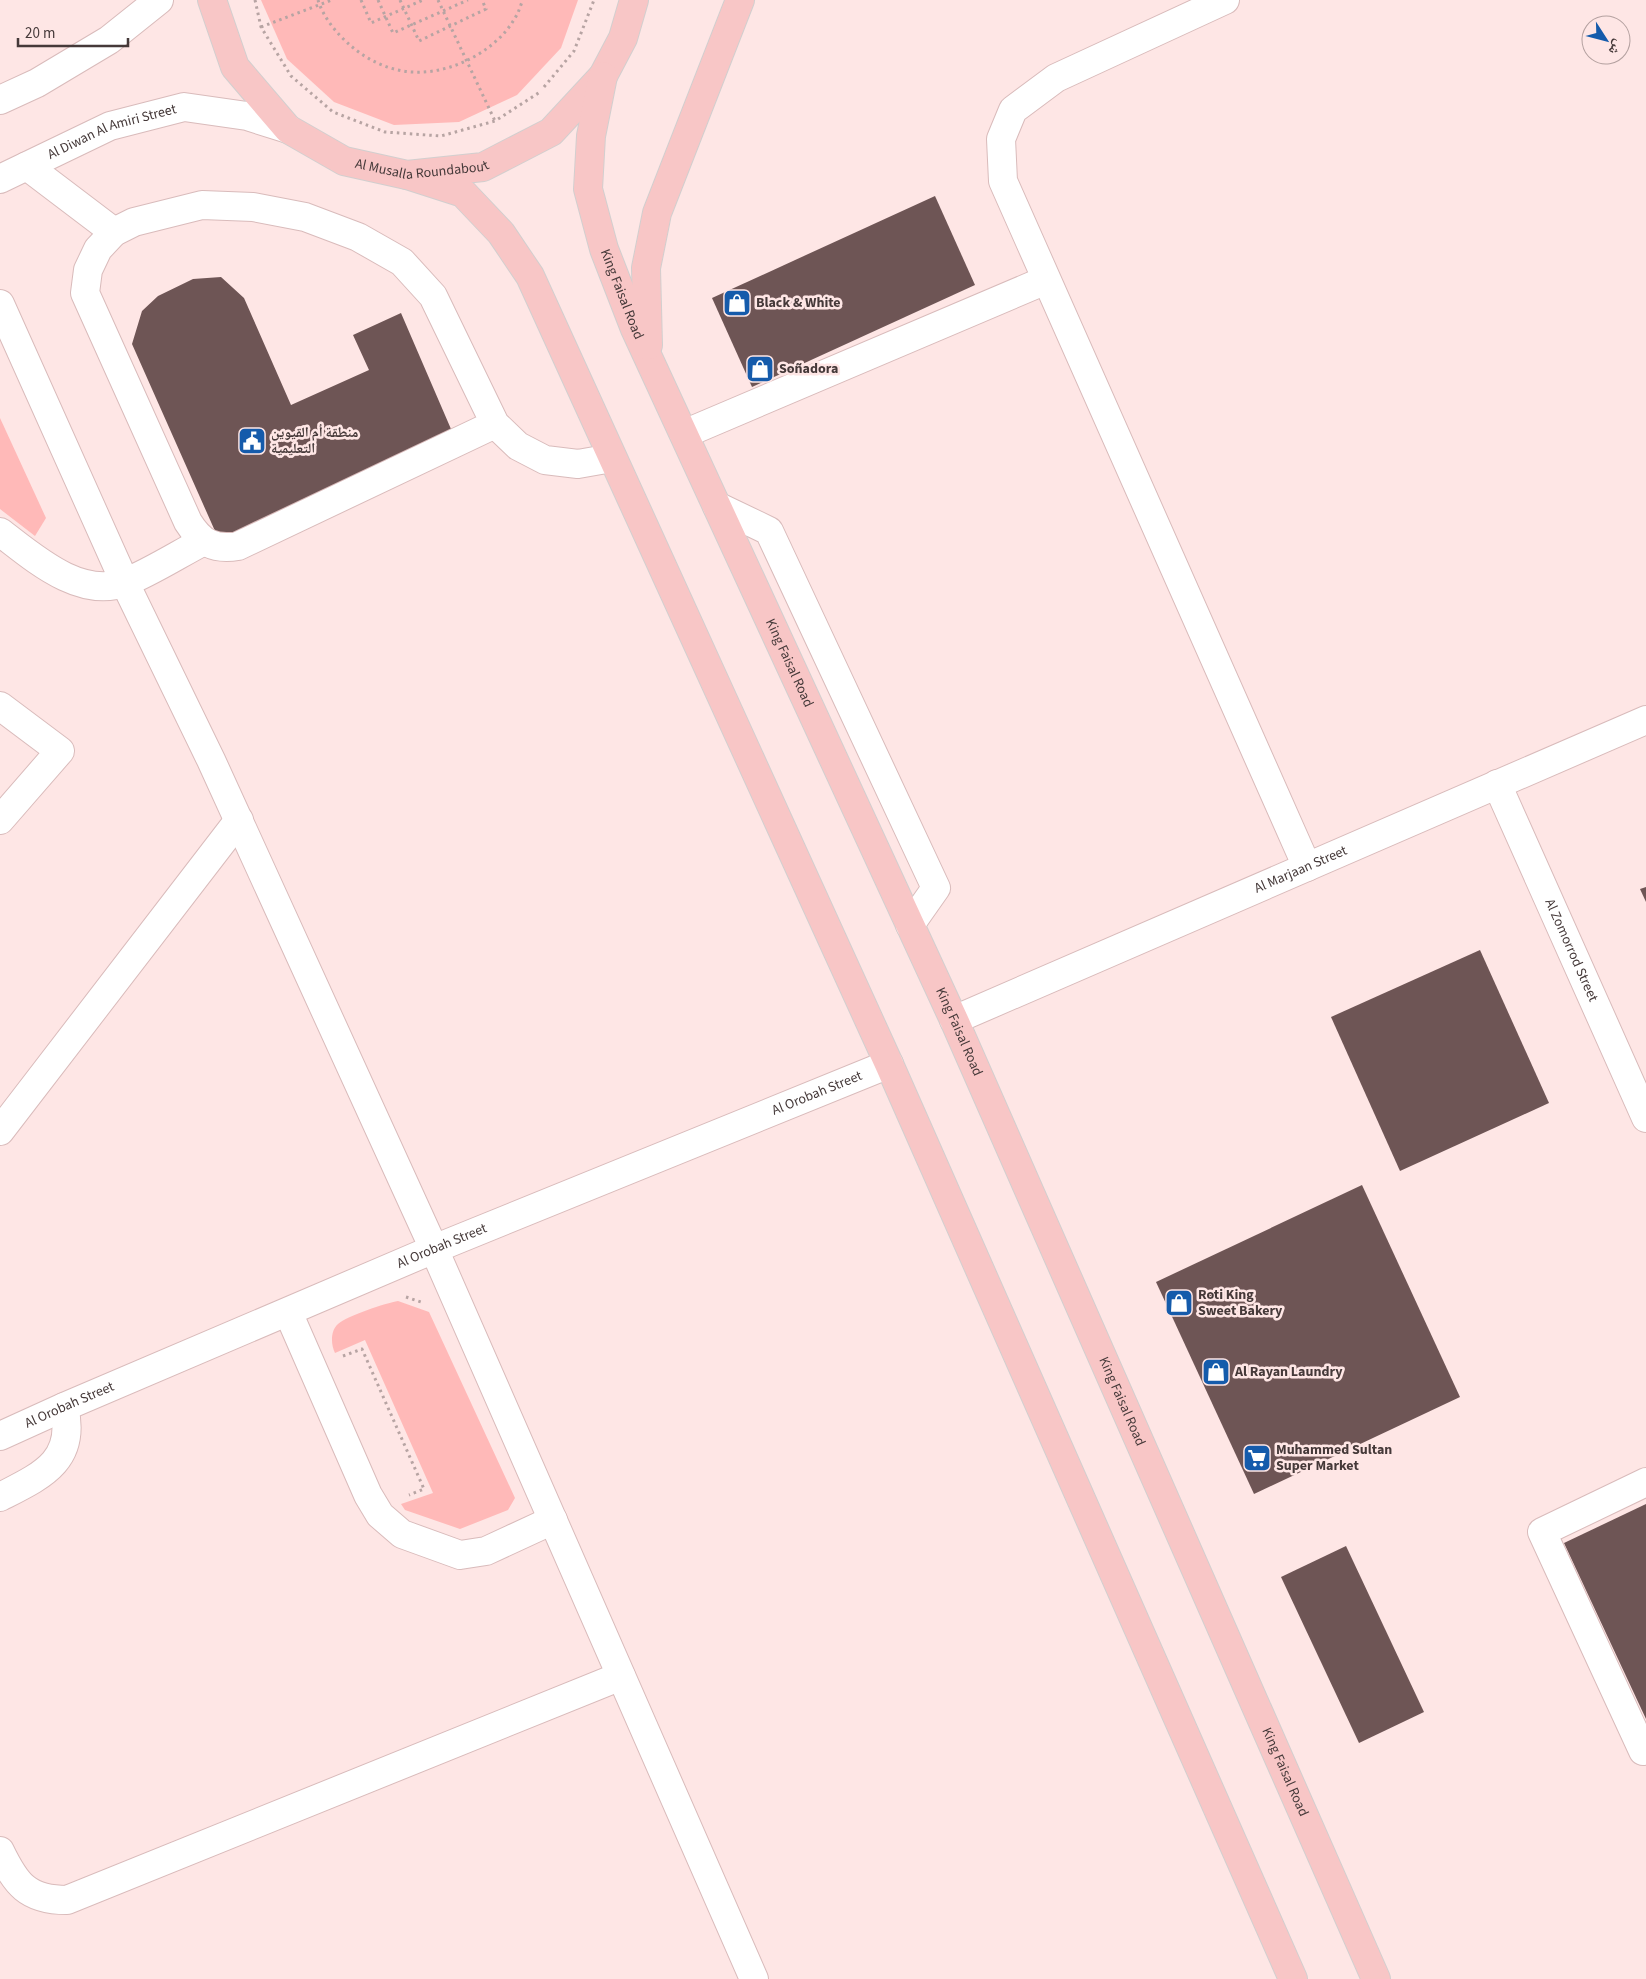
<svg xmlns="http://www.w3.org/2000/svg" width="1646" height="1979" font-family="'Source Sans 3','Noto Naskh Arabic',sans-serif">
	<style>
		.green { fill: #ffb9b8 }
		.building { fill: #6e5555 }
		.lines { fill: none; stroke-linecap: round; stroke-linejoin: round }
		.minor-casing { stroke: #d9bbbb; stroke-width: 30 }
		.major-casing { stroke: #d2cfcf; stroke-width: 30 }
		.path { stroke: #b7a4a3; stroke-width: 3; stroke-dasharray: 2.5 4; stroke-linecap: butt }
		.minor { stroke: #fff; stroke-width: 28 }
		.major { stroke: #f8c6c6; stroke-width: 28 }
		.labels { text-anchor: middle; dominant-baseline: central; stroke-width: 5; stroke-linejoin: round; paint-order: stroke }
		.street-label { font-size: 14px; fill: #453939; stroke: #fee6e5 }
		.poi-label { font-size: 14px; font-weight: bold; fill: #453939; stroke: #fee6e5; text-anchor: start }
	</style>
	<rect width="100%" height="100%" fill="#fee6e5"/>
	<g class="green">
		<polygon points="261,0 578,0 561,48 517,95 459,122 394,125 334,102 287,59"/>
		<polygon points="0,418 46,518 35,536 0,509"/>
		<path d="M398,1301l31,11 86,186 -7,12 -48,19 -55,-19 -4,-6 32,-11 -68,-153 -30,13c-4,-8 -5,-22 3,-29 9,-8 48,-21 60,-23z"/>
	</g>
	<g class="building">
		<polygon points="935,196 975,285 752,387 712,298"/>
		<polygon points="221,277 244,298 291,405 369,370 353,335 401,313 454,436 219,540 132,344 142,311 158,296 193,279"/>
		<polygon points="1646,887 1646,902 1640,889"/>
		<polygon points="1480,950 1549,1103 1400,1171 1331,1017"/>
		<polygon points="1362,1185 1460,1397 1254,1494 1156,1282"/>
		<polygon points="1646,1504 1646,1719 1564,1543"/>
		<polygon points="1346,1546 1424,1712 1359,1743 1281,1577"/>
	</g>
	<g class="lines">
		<defs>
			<g id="minor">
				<polyline points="1225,0 1056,78 1013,110 1001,139 1003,181 1307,867"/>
				<polyline points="0,100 37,83 109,40 159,0"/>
				<polyline points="27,166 114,232"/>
				<path id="s1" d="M0,179l110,-53 74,-19 63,9 41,13"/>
				<polyline points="0,304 125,583 211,760 434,1249 754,1979"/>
				<path d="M495,424l-257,122c-24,4 -37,-3 -50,-24l-103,-229 3,-23 10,-21 16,-17 20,-10 68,-17 51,2 52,10 53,20 44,25 31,34 62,128 23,22 27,14 33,4 34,-6"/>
				<polyline points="684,434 1046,280"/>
				<polyline points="717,506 769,531 936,888 910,925"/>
				<path d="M0,532c33,25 80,68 126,50 25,-10 53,-28 78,-41"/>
				<polyline points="0,706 60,751 0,820"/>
				<path id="s2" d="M1497,784l149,334"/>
				<path id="s3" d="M954,1020l692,-300"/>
				<polyline points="0,1131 239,820"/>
				<polyline points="288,1312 368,1495 380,1515 402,1534 460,1555 486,1551 553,1520"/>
				<path id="s4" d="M0,1436l64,-29 370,-158 455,-185"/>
				<polyline points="1646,1482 1542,1532 1643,1751 1646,1750"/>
				<path d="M0,1497c41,-21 77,-36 64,-90"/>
				<path d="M0,1851c16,33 27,49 67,49l554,-224"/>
			</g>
			<g id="major">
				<path id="s5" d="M212,0l23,67 53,62 56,32 63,14 76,-8 68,-35 52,-56 20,-38 11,-38"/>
				<path id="s6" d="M603,76l-12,60 -3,53 16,60 31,80 319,691 422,959"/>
				<polyline points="407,175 463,193 501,233 530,276 889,1064 1293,1979"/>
				<polyline points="648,345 646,268 657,213 740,0"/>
			</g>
		</defs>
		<use href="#minor" class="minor-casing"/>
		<use href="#major" class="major-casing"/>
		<g class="path">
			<polyline points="255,0 261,27 291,76 333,112 385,132 441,136 495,121 540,92"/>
			<path d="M318,0c5,17 19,34 33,46 13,11 29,20 47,24 42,10 96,-15 117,-52 4,-6 5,-12 8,-18"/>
			<polyline points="361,0 371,23 423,0"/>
			<polyline points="378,0 393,33 468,0"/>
			<polyline points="400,0 419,41 486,9 482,0"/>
			<polyline points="438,0 495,121"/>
			<polyline points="261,27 332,0"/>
			<polyline points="544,87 574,51 594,0"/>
			<polyline points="406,1297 421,1302"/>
			<polyline points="343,1356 362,1349 424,1489 409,1495"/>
		</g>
		<use href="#minor" class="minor"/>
		<use href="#major" class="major"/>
	</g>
	<defs>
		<symbol id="shop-square" viewBox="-11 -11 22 22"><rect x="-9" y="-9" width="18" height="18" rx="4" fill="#155bab" stroke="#fee6e5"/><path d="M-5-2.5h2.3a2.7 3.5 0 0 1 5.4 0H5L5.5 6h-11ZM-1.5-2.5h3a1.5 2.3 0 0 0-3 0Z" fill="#fff"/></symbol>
		<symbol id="civic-square" viewBox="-11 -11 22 22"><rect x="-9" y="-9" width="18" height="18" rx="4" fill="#155bab" stroke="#fee6e5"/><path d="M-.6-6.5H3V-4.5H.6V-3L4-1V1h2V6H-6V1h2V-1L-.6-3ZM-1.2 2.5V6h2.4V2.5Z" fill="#fff"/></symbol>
		<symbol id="supermarket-square" viewBox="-11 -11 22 22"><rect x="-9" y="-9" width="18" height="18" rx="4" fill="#155bab" stroke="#fee6e5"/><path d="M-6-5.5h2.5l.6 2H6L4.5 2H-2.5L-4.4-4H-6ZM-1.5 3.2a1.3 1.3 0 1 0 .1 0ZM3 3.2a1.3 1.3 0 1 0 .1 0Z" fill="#fff"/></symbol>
	</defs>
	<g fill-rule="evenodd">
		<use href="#shop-square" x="721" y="287" width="32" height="32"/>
		<use href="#shop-square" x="744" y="353" width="32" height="32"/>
		<use href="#civic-square" x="236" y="425" width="32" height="32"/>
		<use href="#shop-square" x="1163" y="1287" width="32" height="32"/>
		<use href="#shop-square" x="1200" y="1356" width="32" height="32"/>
		<use href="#supermarket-square" x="1241" y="1442" width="32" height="32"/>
	</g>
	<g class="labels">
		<g class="street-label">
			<text stroke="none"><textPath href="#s1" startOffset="122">Al Diwan Al Amiri Street</textPath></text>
			<text stroke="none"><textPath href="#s5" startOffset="296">Al Musalla Roundabout</textPath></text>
			<text stroke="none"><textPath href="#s6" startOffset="225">King Faisal Road</textPath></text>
			<text stroke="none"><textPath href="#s6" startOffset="630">King Faisal Road</textPath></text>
			<text stroke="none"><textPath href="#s3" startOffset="378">Al Marjaan Street</textPath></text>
			<text stroke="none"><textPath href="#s2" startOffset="182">Al Zomorrod Street</textPath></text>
			<text stroke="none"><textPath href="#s6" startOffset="1036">King Faisal Road</textPath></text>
			<text stroke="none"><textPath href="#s4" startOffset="886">Al Orobah Street</textPath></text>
			<text stroke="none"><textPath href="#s4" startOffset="481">Al Orobah Street</textPath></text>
			<text stroke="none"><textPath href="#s6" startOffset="1440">King Faisal Road</textPath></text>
			<text stroke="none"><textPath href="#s4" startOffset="76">Al Orobah Street</textPath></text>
			<text stroke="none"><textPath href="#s6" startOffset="1845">King Faisal Road</textPath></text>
		</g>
		<g class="poi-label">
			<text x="756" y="303">Black &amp; White</text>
			<text x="779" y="369">Soñadora</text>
			<text x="271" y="433">منطقة أم القيوين<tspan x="271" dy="16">التعليمية</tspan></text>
			<text x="1198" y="1295">Roti King<tspan x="1198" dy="16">Sweet Bakery</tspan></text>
			<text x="1235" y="1372">Al Rayan Laundry</text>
			<text x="1276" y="1450">Muhammed Sultan<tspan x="1276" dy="16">Super Market</tspan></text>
		</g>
	</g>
	<g transform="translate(1606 40) rotate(126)"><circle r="24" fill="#fee6e5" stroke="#b4a1a0"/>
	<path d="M0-4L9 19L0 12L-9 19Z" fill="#155bab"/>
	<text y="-8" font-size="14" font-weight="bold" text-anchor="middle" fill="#453939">ش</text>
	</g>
	<path d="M18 38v8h110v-8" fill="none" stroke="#453939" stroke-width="2.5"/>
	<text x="25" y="38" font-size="15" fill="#453939" stroke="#fee6e5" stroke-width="4" paint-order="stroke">20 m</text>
</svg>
